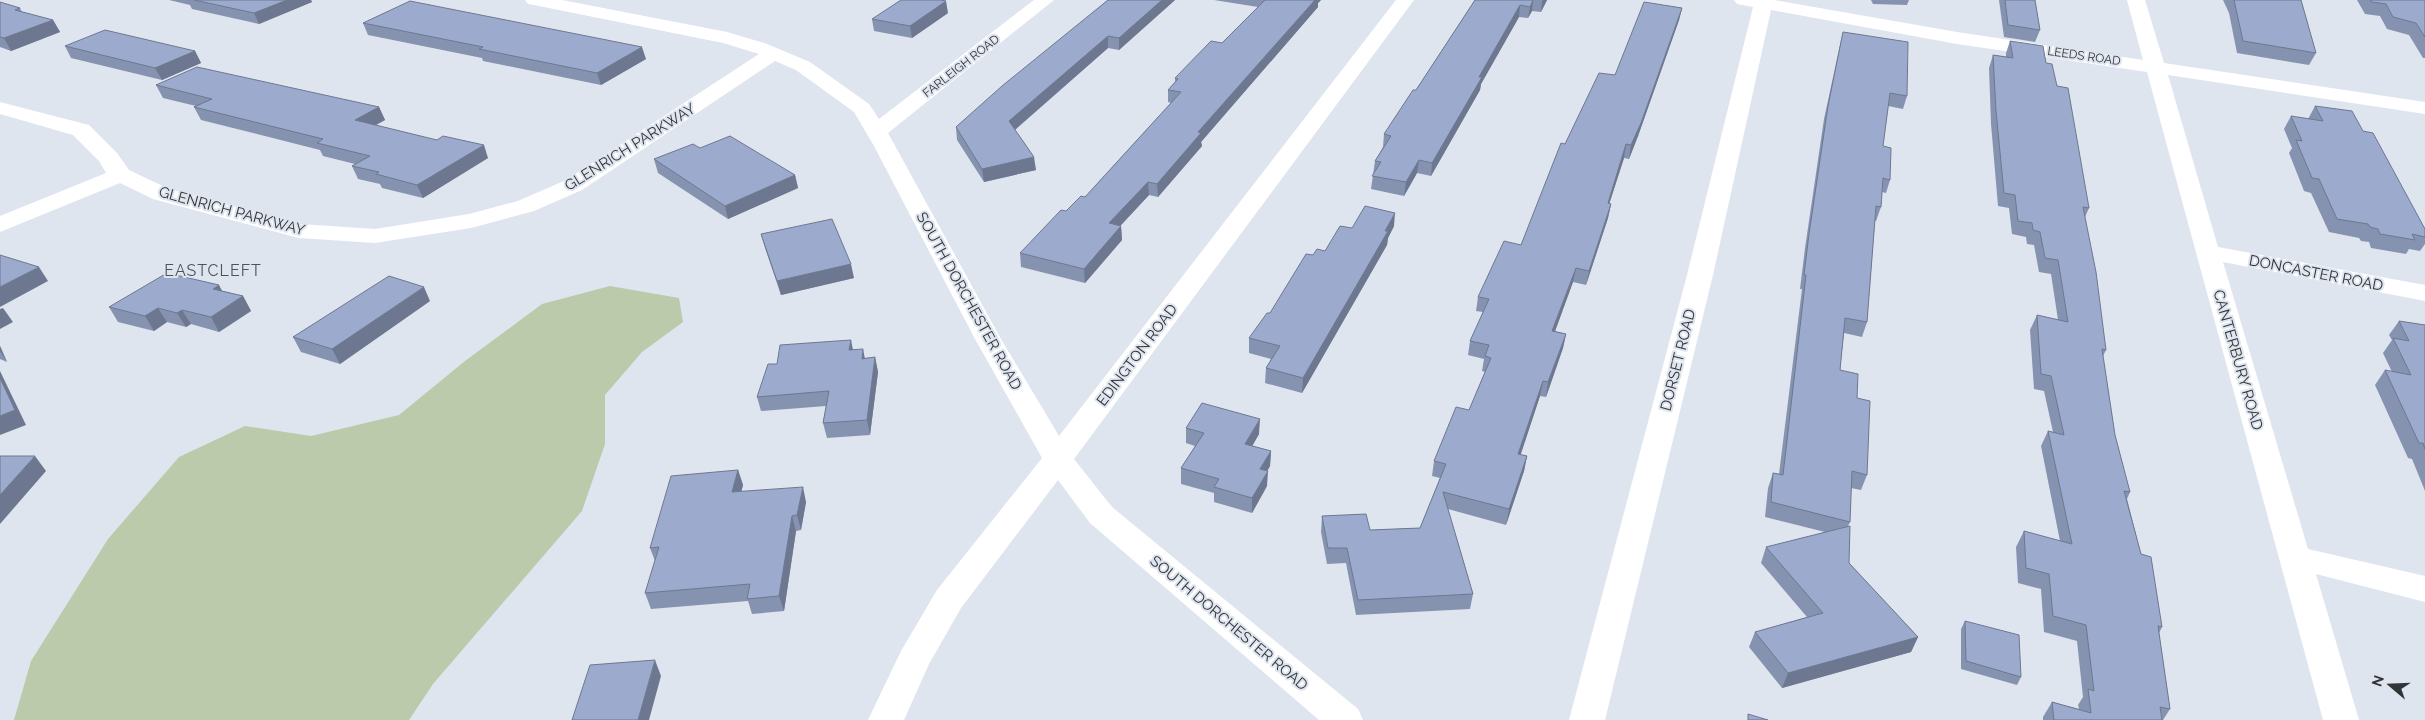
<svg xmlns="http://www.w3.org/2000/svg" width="2425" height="720" font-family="Raleway,sans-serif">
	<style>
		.green { fill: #bbcaab }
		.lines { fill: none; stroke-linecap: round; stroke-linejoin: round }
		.minor { fill: #fff; fill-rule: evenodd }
		.wall { fill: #8693b0 }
		.shaded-wall { fill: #6d7890 }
		.building { fill: #9cabcd; stroke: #6d7890 }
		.labels { text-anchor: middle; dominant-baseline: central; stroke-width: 4; stroke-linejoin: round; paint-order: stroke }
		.far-street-label { font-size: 12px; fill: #323438; stroke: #dfe5ef }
		.street-label { font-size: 15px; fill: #323438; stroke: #dfe5ef }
		.neighbourhood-label { font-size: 16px; letter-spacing: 1px; fill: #4e525b; stroke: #dfe5ef }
	</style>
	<rect width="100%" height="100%" fill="#dfe5ef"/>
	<polygon class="green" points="610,286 679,298 683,322 642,352 605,395 605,444 582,511 433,684 409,720 14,720 31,661 108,539 179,457 245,426 311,436 399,415 465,361 542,304"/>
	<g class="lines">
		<g class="minor">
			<polygon points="525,0 562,0 727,32 767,44 810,62 869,104 879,119 1034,0 1054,0 888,133 1001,339 1059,436 1396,0 1414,0 1074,459 1112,507 1358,709 1363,720 1319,720 1090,523 1058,480 961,608 929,664 904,720 868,720 901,651 937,590 1042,458 975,339 874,146 854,112 796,70 775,61 582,190 534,211 471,228 375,243 299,238 153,199 120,183 0,232 0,216 106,173 99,161 73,135 0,114 0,102 89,125 117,153 129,170 169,189 300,224 375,229 469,214 518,201 566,180 759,54 723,43 534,5 528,4"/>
			<polygon points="1734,0 1774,0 1957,32 2143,60 2127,0 2145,0 2164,63 2425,102 2425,114 2168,75 2218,247 2425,285 2425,301 2223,262 2308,549 2425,576 2425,602 2316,574 2359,720 2323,720 2147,72 1957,44 1771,10 1713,275 1605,720 1569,720 1687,275 1753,7 1737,4"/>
		</g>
	</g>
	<g class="wall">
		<polygon points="169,0 311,0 312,2 259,24 192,9 190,5"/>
		<polygon points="1108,0 1175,0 1119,50 1108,48 1015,130 1036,170 984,182 957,140 956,127"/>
		<polygon points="1214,0 1321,0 1318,3 1318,7 1201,142 1202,146 1158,197 1149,195 1120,226 1121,226 1122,240 1085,283 1021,267 1020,253 1066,211 1085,197 1171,103 1168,102 1168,90 1175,82 1175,78 1222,43 1258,7"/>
		<polygon points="1475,0 1547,0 1541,12 1532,11 1528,18 1519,17 1481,84 1480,90 1431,176 1417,173 1404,196 1371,189 1375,161 1383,147 1384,134 1416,90"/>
		<polygon points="1871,0 1909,0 1907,5 1873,4"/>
		<polygon points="1999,0 2035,0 2040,30 2035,42 2004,37"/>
		<polygon points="2223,0 2301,0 2316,53 2309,65 2237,53 2229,13"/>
		<polygon points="2357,0 2425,0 2425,58 2423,58 2409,35 2387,29 2380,16 2365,14"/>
		<polygon points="0,2 20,8 22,12 53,20 60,32 11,51 0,47"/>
		<polygon points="1682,8 1679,20 1638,136 1629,159 1624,158 1609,204 1611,204 1608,218 1586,285 1573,282 1555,331 1566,334 1563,348 1546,397 1540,396 1520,455 1527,456 1524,471 1506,525 1448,509 1473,594 1470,609 1356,615 1346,563 1327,564 1321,532 1322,516 1370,530 1420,528 1440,478 1432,476 1434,461 1469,410 1485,372 1482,371 1484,359 1468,355 1470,341 1483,312 1476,311 1478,297 1521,245 1565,144 1615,75"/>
		<polygon points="948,13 912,38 874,31 872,19"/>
		<polygon points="363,23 646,59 601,85 483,61 482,58 368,35"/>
		<polygon points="1843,32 1907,96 1903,109 1888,106 1883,146 1890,180 1886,193 1882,192 1881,207 1876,221 1875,221 1867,322 1862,337 1844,333 1840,370 1857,398 1867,475 1861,490 1851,488 1850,522 1848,526 1849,563 1918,637 1911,652 1782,688 1749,647 1755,632 1807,617 1761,563 1766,547 1825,532 1765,517 1768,488 1773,473 1779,474 1802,289 1800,289 1805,248 1824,119 1840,45"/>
		<polygon points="2010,41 2046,63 2057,86 2089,208 2085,217 2106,350 2103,356 2115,435 2130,492 2127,499 2141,554 2162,627 2159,633 2170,709 2163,720 2043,720 2043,717 2052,702 2079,709 2078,705 2083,697 2077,641 2044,632 2041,589 2018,583 2016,547 2024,531 2060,541 2041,446 2048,431 2053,432 2044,391 2034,389 2030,330 2037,315 2058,320 2051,274 2039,272 2034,245 2027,244 2026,237 2012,234 2009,208 1998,206 1991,124 1989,68 1993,55 2006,57 2006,53"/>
		<polygon points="65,46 195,51 201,63 162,80 71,58"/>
		<polygon points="156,85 379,107 385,120 376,125 488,158 423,198 382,188 380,184 358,179 352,166 355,164 323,156 320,150 201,120 194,107 196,106 163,98"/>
		<polygon points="2315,106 2363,131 2425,229 2425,244 2420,251 2409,249 2406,254 2371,248 2369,242 2361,241 2359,238 2329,232 2311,193 2304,191 2289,153 2292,148 2284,129 2291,116 2308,119"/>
		<polygon points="700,148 795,175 798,188 728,219 658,173 654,159"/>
		<polygon points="1394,226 1388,238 1387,245 1302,393 1265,383 1266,368 1271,359 1249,353 1249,338 1270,313 1313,255 1325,251 1352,228"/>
		<polygon points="761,234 854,278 781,295 765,248"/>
		<polygon points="223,291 243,296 251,311 219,332 191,324 186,327 167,322 154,331 118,322 109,307"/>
		<polygon points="430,301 340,364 301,352 293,337"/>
		<polygon points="2399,321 2425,325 2425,491 2412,459 2408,458 2375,385 2385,370 2392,372 2383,353 2392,340 2389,335"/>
		<polygon points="0,346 7,362 0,359"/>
		<polygon points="853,350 865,358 875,357 878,372 870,435 827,438 823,423 826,406 761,411 757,397 777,364"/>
		<polygon points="1186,428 1259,434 1252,446 1271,451 1270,466 1267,471 1267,486 1252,513 1214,502 1214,493 1181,484 1181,468 1195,446 1186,443"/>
		<polygon points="738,470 743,485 741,492 806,502 801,530 796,531 784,611 752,614 748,601 651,609 645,593 655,561 650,548"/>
		<polygon points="1965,621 2021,677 2017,685 1961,669 1961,629"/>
	</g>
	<g class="shaded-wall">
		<polygon points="287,0 311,0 312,2 259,24 254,13"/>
		<polygon points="1162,0 1175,0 1119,50 1119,38"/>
		<polygon points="1315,0 1321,0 1318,3 1318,7 1201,142 1202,146 1158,197 1157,184 1198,132"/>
		<polygon points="1533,0 1532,11 1528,18 1530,7"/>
		<polygon points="1543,0 1547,0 1541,12 1542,1"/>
		<polygon points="946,1 948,13 912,38 910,26"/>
		<polygon points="1520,5 1519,17 1481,84 1480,90 1431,176 1432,163 1479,77"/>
		<polygon points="1682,8 1679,20 1638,136 1629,159 1631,145"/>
		<polygon points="53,20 60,32 11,51 4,38"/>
		<polygon points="1108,36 1108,48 1010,134 1009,121"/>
		<polygon points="642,47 646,59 601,85 597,73"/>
		<polygon points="195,51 201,63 162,80 155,68"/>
		<polygon points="379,107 385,120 361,133 355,120"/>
		<polygon points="1626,144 1624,158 1605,217 1608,203"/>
		<polygon points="484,145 488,158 423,198 417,185"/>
		<polygon points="1034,157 1036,170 984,182 982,169"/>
		<polygon points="1419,160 1417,173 1404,196 1406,182"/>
		<polygon points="795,175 798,188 728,219 725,206"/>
		<polygon points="1148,182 1149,195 1110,237 1109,223"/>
		<polygon points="1611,204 1608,218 1586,285 1589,271"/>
		<polygon points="1395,213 1394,226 1388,238 1387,245 1302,393 1303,378"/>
		<polygon points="1121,226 1122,240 1085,283 1084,269"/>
		<polygon points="851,264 854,278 781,295 777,281"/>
		<polygon points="39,267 48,281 0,307 0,287"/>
		<polygon points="1576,268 1573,282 1550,345 1552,331"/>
		<polygon points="219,285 227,300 213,289"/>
		<polygon points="424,287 430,301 340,364 332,349"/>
		<polygon points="243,296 251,311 219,332 211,317"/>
		<polygon points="3,308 13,322 0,329 0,309"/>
		<polygon points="158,308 167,322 154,331 145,316"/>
		<polygon points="182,310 191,324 186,327 177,313"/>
		<polygon points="1566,334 1563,348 1546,397 1548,382"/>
		<polygon points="851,340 854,355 849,350"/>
		<polygon points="0,346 7,362 0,351"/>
		<polygon points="863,349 866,364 862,359"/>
		<polygon points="875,357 878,372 870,435 867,420"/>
		<polygon points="0,371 26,425 0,435"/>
		<polygon points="1543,381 1540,396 1516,469 1518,454"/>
		<polygon points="1260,419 1259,434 1245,459 1245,444"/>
		<polygon points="1271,451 1270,466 1260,484 1260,469"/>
		<polygon points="35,456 46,471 0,524 0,495"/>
		<polygon points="1527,456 1524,471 1506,525 1509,509"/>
		<polygon points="738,470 743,485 737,508 732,492"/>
		<polygon points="1268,471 1267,486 1252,513 1252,498"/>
		<polygon points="803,487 806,502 801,530 797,515"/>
		<polygon points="792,516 796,531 784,611 779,596"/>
		<polygon points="1918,637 1911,652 1782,688 1788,673"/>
		<polygon points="655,660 661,676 649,720 638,720"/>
	</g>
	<g class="building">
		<polygon points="194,0 287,0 254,13"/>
		<polygon points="901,0 941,0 946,1 910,26 872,19"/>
		<polygon points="1108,0 1162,0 1119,38 1108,36 1009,121 1034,157 982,169 956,127 1002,86"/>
		<polygon points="1265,0 1315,0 1198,132 1201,133 1157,184 1148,182 1109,223 1121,226 1084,269 1020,253 1061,210 1066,211 1081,196 1085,197 1181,92 1168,90 1178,79 1175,78 1211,41 1222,43"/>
		<polygon points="1475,0 1533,0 1530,7 1520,5 1479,77 1482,77 1432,163 1419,160 1406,182 1372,176 1381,162 1375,161 1391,136 1384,134 1413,90 1416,90"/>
		<polygon points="2005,0 2035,0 2040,30 2008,25"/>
		<polygon points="2234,0 2301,0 2316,53 2243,41"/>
		<polygon points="2370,0 2425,0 2425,37 2416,23 2393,17 2386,4 2372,2"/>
		<polygon points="410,1 642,47 597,73 479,49 483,47 363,23"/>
		<polygon points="0,2 20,8 15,10 53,20 4,38 0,37"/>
		<polygon points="1644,2 1682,8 1641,123 1631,145 1626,144 1608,203 1611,204 1589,271 1576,268 1552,331 1566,334 1548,382 1543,381 1518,454 1527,456 1509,509 1443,492 1473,594 1358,600 1347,548 1328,548 1322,516 1366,514 1370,530 1420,528 1446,464 1434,461 1456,407 1469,410 1491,358 1485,356 1489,345 1470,341 1489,299 1478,297 1504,241 1521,245 1561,143 1565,144 1599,73 1615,75"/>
		<polygon points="105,30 195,51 155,68 65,46"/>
		<polygon points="1843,32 1908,42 1907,96 1890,93 1883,146 1891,148 1890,180 1883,178 1881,207 1876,206 1867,322 1845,318 1840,370 1858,374 1857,398 1870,401 1867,475 1852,471 1850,522 1771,502 1773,473 1783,475 1806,275 1804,275 1809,234 1828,106"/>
		<polygon points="2010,41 2043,46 2046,63 2052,64 2057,86 2068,88 2089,208 2083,207 2096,272 2106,350 2102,349 2115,435 2130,492 2124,491 2141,554 2151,557 2162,627 2158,626 2170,709 2160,707 2162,720 2054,720 2052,702 2091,713 2088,689 2094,691 2086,625 2053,616 2049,574 2026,568 2024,531 2072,544 2048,431 2064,435 2051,376 2041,374 2037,315 2068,322 2058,260 2045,258 2040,232 2033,230 2032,223 2018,221 2015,195 2004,193 1996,111 1993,55 2013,58"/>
		<polygon points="197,67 379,107 355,120 437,140 443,136 484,145 417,185 376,174 379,172 352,166 370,156 317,143 323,139 194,107 212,99 156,85"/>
		<polygon points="2315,106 2352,111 2363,131 2373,133 2425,229 2425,237 2412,234 2415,240 2380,234 2378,229 2370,227 2368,224 2337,219 2319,179 2312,178 2296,140 2302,141 2291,116 2323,121"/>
		<polygon points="730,136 795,175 725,206 654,159 693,144 700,148"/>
		<polygon points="1365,206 1395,213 1385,231 1388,231 1303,378 1266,368 1280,346 1249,338 1267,313 1270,313 1306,254 1313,255 1317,249 1325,251 1340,226 1352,228"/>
		<polygon points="832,219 851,264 777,281 761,234"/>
		<polygon points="0,255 39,267 0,287"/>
		<polygon points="167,273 219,285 213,289 243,296 211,317 182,310 177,313 158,308 145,316 109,307"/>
		<polygon points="389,276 424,287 332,349 293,337"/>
		<polygon points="2399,321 2425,325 2425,449 2423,443 2419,443 2385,370 2411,375 2393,338 2409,341"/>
		<polygon points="851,340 849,350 863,349 862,359 875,357 867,420 823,423 829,391 757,397 768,364 777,364 780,345"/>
		<polygon points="0,378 15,410 0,416"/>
		<polygon points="1202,403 1260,419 1245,444 1271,451 1260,469 1268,471 1252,498 1214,487 1219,479 1181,468 1204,433 1186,428"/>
		<polygon points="0,456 35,456 0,495"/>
		<polygon points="738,470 732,492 803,487 797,515 792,516 779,596 747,599 750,584 645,593 659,547 650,548 671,476"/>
		<polygon points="1850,526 1849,563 1918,637 1788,673 1755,632 1823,613 1766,547"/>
		<polygon points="1965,621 2019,635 2021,677 1966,661"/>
		<polygon points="655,660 638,720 572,720 590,665"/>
		<polygon points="1748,714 1768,720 1748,720"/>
	</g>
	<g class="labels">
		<g class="far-street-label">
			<text transform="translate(2084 56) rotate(8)">LEEDS ROAD</text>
			<text transform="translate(961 66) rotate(-38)">FARLEIGH ROAD</text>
		</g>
		<g class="street-label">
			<text transform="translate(630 147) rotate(-32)">GLENRICH PARKWAY</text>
			<text transform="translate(232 211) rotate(15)">GLENRICH PARKWAY</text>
			<text transform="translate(2316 273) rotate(11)">DONCASTER ROAD</text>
			<text transform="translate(969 301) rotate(61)">SOUTH DORCHESTER ROAD</text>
			<text transform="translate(1137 355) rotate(-53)">EDINGTON ROAD</text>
			<text transform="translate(1678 360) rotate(-76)">DORSET ROAD</text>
			<text transform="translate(2238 360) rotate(74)">CANTERBURY ROAD</text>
			<text transform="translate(1229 623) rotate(40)">SOUTH DORCHESTER ROAD</text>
		</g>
		<g class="neighbourhood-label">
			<text x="213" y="270">EASTCLEFT</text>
		</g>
	</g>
	<g transform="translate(2390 685) rotate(289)" stroke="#dfe5ef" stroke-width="4" paint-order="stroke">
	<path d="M0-4L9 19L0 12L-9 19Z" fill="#323438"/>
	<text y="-8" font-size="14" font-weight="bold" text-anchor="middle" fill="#323438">N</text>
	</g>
</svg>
